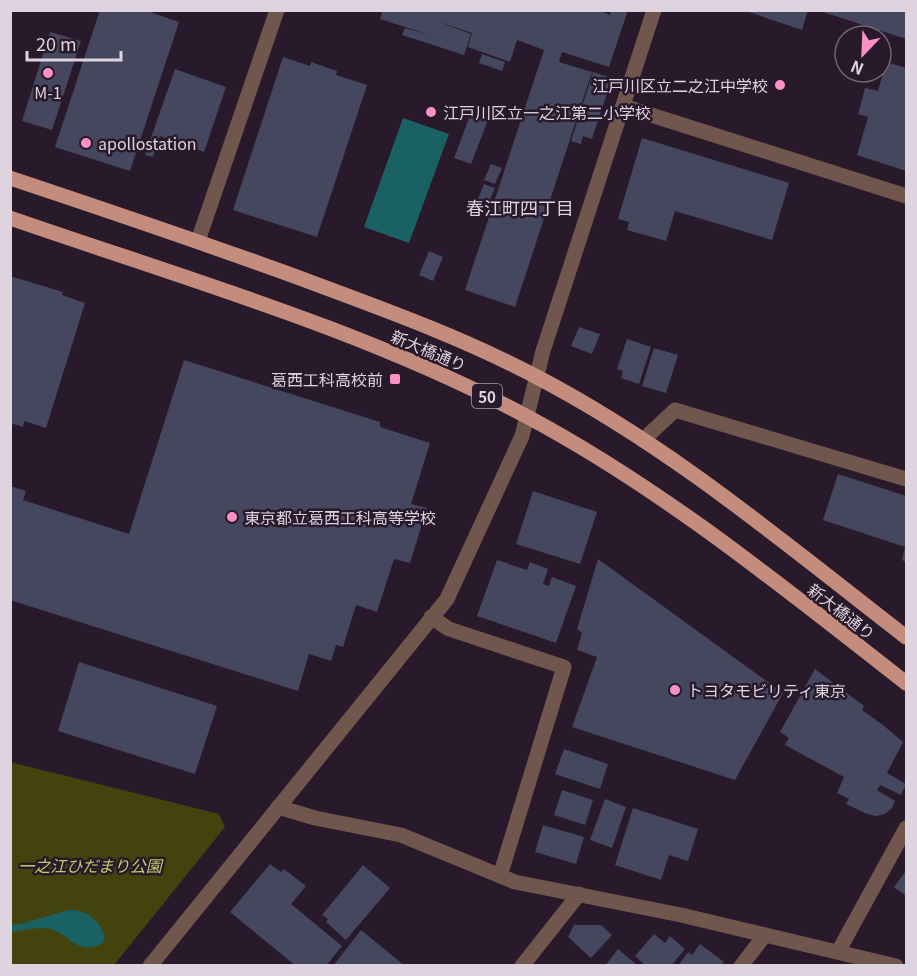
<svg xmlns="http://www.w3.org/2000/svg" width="917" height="976" font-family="Georgia,'Noto Sans JP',serif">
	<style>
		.green { fill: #42430d }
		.water { fill: #196162 }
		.building { fill: #45475f }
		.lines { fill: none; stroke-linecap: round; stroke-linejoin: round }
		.minor { stroke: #71564e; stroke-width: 15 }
		.major { stroke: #c48c7c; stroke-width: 15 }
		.poi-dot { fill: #fb8fc6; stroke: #28192b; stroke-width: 2 }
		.labels { text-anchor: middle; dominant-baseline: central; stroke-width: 5; stroke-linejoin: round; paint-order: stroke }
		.shield { fill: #28192b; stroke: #a79caa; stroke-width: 1.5 }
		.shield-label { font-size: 15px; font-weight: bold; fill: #ded4e0 }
		.poi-label { font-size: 16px; fill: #ded4e0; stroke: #28192b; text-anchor: start }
		.street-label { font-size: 16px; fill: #ded4e0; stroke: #28192b }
		.park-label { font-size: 16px; font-style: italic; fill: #c6c96d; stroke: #28192b }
		.neighbourhood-label { font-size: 18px; fill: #ded4e0; stroke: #28192b }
	</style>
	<rect width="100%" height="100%" fill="#28192b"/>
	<polygon class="green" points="10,762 219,814 225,827 114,965 11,965"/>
	<g class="water">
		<polygon points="403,118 449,134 409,243 364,227"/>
		<path d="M68,910c19,0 31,9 37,27l-2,6c-26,14 -33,-9 -53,-14 -8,-3 -30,2 -39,3v-7l10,-1z"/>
	</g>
	<g class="building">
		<polygon points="100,10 144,10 179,22 130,171 55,147"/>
		<polygon points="383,10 598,10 610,15 611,10 628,10 609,67 562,52 559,62 592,72 515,307 465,290 544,50 517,40 510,62 468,47 472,33 437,21 471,34 464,55 402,35 405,28 433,36 380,19"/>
		<polygon points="743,10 808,10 802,30"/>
		<polygon points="820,10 906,10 906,39 820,11"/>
		<polygon points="50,32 81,41 52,130 22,121"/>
		<polygon points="482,54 505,62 502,71 479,63"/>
		<polygon points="283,57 310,66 311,62 337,71 336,75 367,85 317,237 233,210"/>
		<polygon points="886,62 906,68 906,171 857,155 868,117 858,114 865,88 878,91"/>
		<polygon points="175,69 226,87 204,152 160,136 153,157 145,155"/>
		<polygon points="593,72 612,78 592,139 583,136 581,144 571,141"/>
		<polygon points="471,113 488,120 471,164 454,158"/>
		<polygon points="642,138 789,183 772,240 675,211 666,241 627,230 629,222 618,219"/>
		<polygon points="491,164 502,168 495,184 484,180"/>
		<polygon points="484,184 495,188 487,206 477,201"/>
		<polygon points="429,251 443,257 433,281 419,275"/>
		<polygon points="10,276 63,292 62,295 85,303 46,428 24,421 23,427 10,423"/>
		<polygon points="579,327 600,334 592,354 571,346"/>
		<polygon points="627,339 651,347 639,384 621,378 623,371 617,369"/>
		<polygon points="654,348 678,355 666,393 642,386"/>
		<polygon points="184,360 380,422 380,427 430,443 411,504 427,508 410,563 394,559 377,612 356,605 343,647 336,645 331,661 309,654 298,691 10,600 10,486 26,491 23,500 129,534"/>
		<polygon points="838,474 906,496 906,562 902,560 905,547 823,520"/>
		<polygon points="533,491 597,512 580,564 516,544"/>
		<polygon points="598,559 783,693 735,780 572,727 597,657 577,650 582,633 577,629"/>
		<polygon points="497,560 527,570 530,562 548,569 543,584 549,586 552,577 576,586 556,643 477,616"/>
		<polygon points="79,662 217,706 195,774 58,731"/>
		<polygon points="815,669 864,706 862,710 883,725 903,742 887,773 906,784 901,795 880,785 877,790 895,801 892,808 885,814 876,816 867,814 846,804 849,799 837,793 844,777 785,745 789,738 780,732"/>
		<polygon points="564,749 608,764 600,789 555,774"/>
		<polygon points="562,790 593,800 585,825 554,815"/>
		<polygon points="605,799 626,807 612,848 590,840"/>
		<polygon points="633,808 698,829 688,861 669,855 661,880 615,865"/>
		<polygon points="543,825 584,837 576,864 535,852"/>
		<polygon points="270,864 281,872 284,869 306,886 291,904 342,946 326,966 296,966 230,912"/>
		<polygon points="363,865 390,888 346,940 326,922 328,919 322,915"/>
		<polygon points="906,871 906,896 894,887"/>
		<polygon points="574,925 601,925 612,935 591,958 568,937"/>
		<polygon points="361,930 405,966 333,966"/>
		<polygon points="654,934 665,943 670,936 685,949 671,966 646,966 635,956"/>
		<polygon points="700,944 724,962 721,966 678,966 688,952 692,955"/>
		<polygon points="618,949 638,966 605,966"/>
	</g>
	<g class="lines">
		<g class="minor">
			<polyline points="623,106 906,196"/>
			<polyline points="198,241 277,10"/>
			<polyline points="643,440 675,410 906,479"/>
			<polyline points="431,617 449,629 564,667 500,876"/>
			<polyline points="278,807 315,818 401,835 515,882 681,915 896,966"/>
			<polyline points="838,952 906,828"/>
			<polyline points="150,966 447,599 522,436 543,351 654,10"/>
			<polyline points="522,966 579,894"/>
			<polyline points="741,966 765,935"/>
		</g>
		<g class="major">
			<path d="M10,178c99,33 197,66 295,102 78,29 156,57 230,96 135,70 252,169 371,261"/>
			<path d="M10,218c173,60 355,112 516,198 137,73 258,172 380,267"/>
		</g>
	</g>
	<g class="poi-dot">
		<circle cx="48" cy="73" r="6"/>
		<circle cx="780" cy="85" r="6"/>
		<circle cx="431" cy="112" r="6"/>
		<circle cx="86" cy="143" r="6"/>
		<rect x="389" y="373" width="12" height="12" rx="3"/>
		<circle cx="232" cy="517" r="6"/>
		<circle cx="675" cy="690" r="6"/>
	</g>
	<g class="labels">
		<rect class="shield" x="472" y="384" width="30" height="24" rx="4.5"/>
		<g class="shield-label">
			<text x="487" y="396">50</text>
		</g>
		<g class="poi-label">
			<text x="768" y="85" text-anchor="end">江戸川区立二之江中学校</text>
			<text x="48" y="92" text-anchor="middle">M-1</text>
			<text x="443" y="112">江戸川区立一之江第二小学校</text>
			<text x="98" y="143">apollostation</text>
			<text x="383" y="379" text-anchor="end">葛西工科高校前</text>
			<text x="244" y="517">東京都立葛西工科高等学校</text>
			<text x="687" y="690">トヨタモビリティ東京</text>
		</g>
		<g class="street-label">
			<text transform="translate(429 350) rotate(23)">新大橋通り</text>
			<text transform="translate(842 611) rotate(38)">新大橋通り</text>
		</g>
		<g class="park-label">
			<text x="90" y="865">一之江ひだまり公園</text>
		</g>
		<g class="neighbourhood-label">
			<text x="520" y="207">春江町四丁目</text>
		</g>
	</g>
	<rect width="917" height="976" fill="none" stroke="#ded4e0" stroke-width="24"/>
	<g transform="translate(863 54) rotate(203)"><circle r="28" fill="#28192b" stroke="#716473" stroke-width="1.5"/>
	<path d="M0-4.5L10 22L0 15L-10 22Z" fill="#fb8fc6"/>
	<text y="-9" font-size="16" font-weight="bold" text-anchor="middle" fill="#ded4e0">N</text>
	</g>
	<path d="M27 51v9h94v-9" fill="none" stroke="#ded4e0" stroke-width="3"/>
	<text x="36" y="51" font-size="18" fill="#ded4e0" stroke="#28192b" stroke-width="4.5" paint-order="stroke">20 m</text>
</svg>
